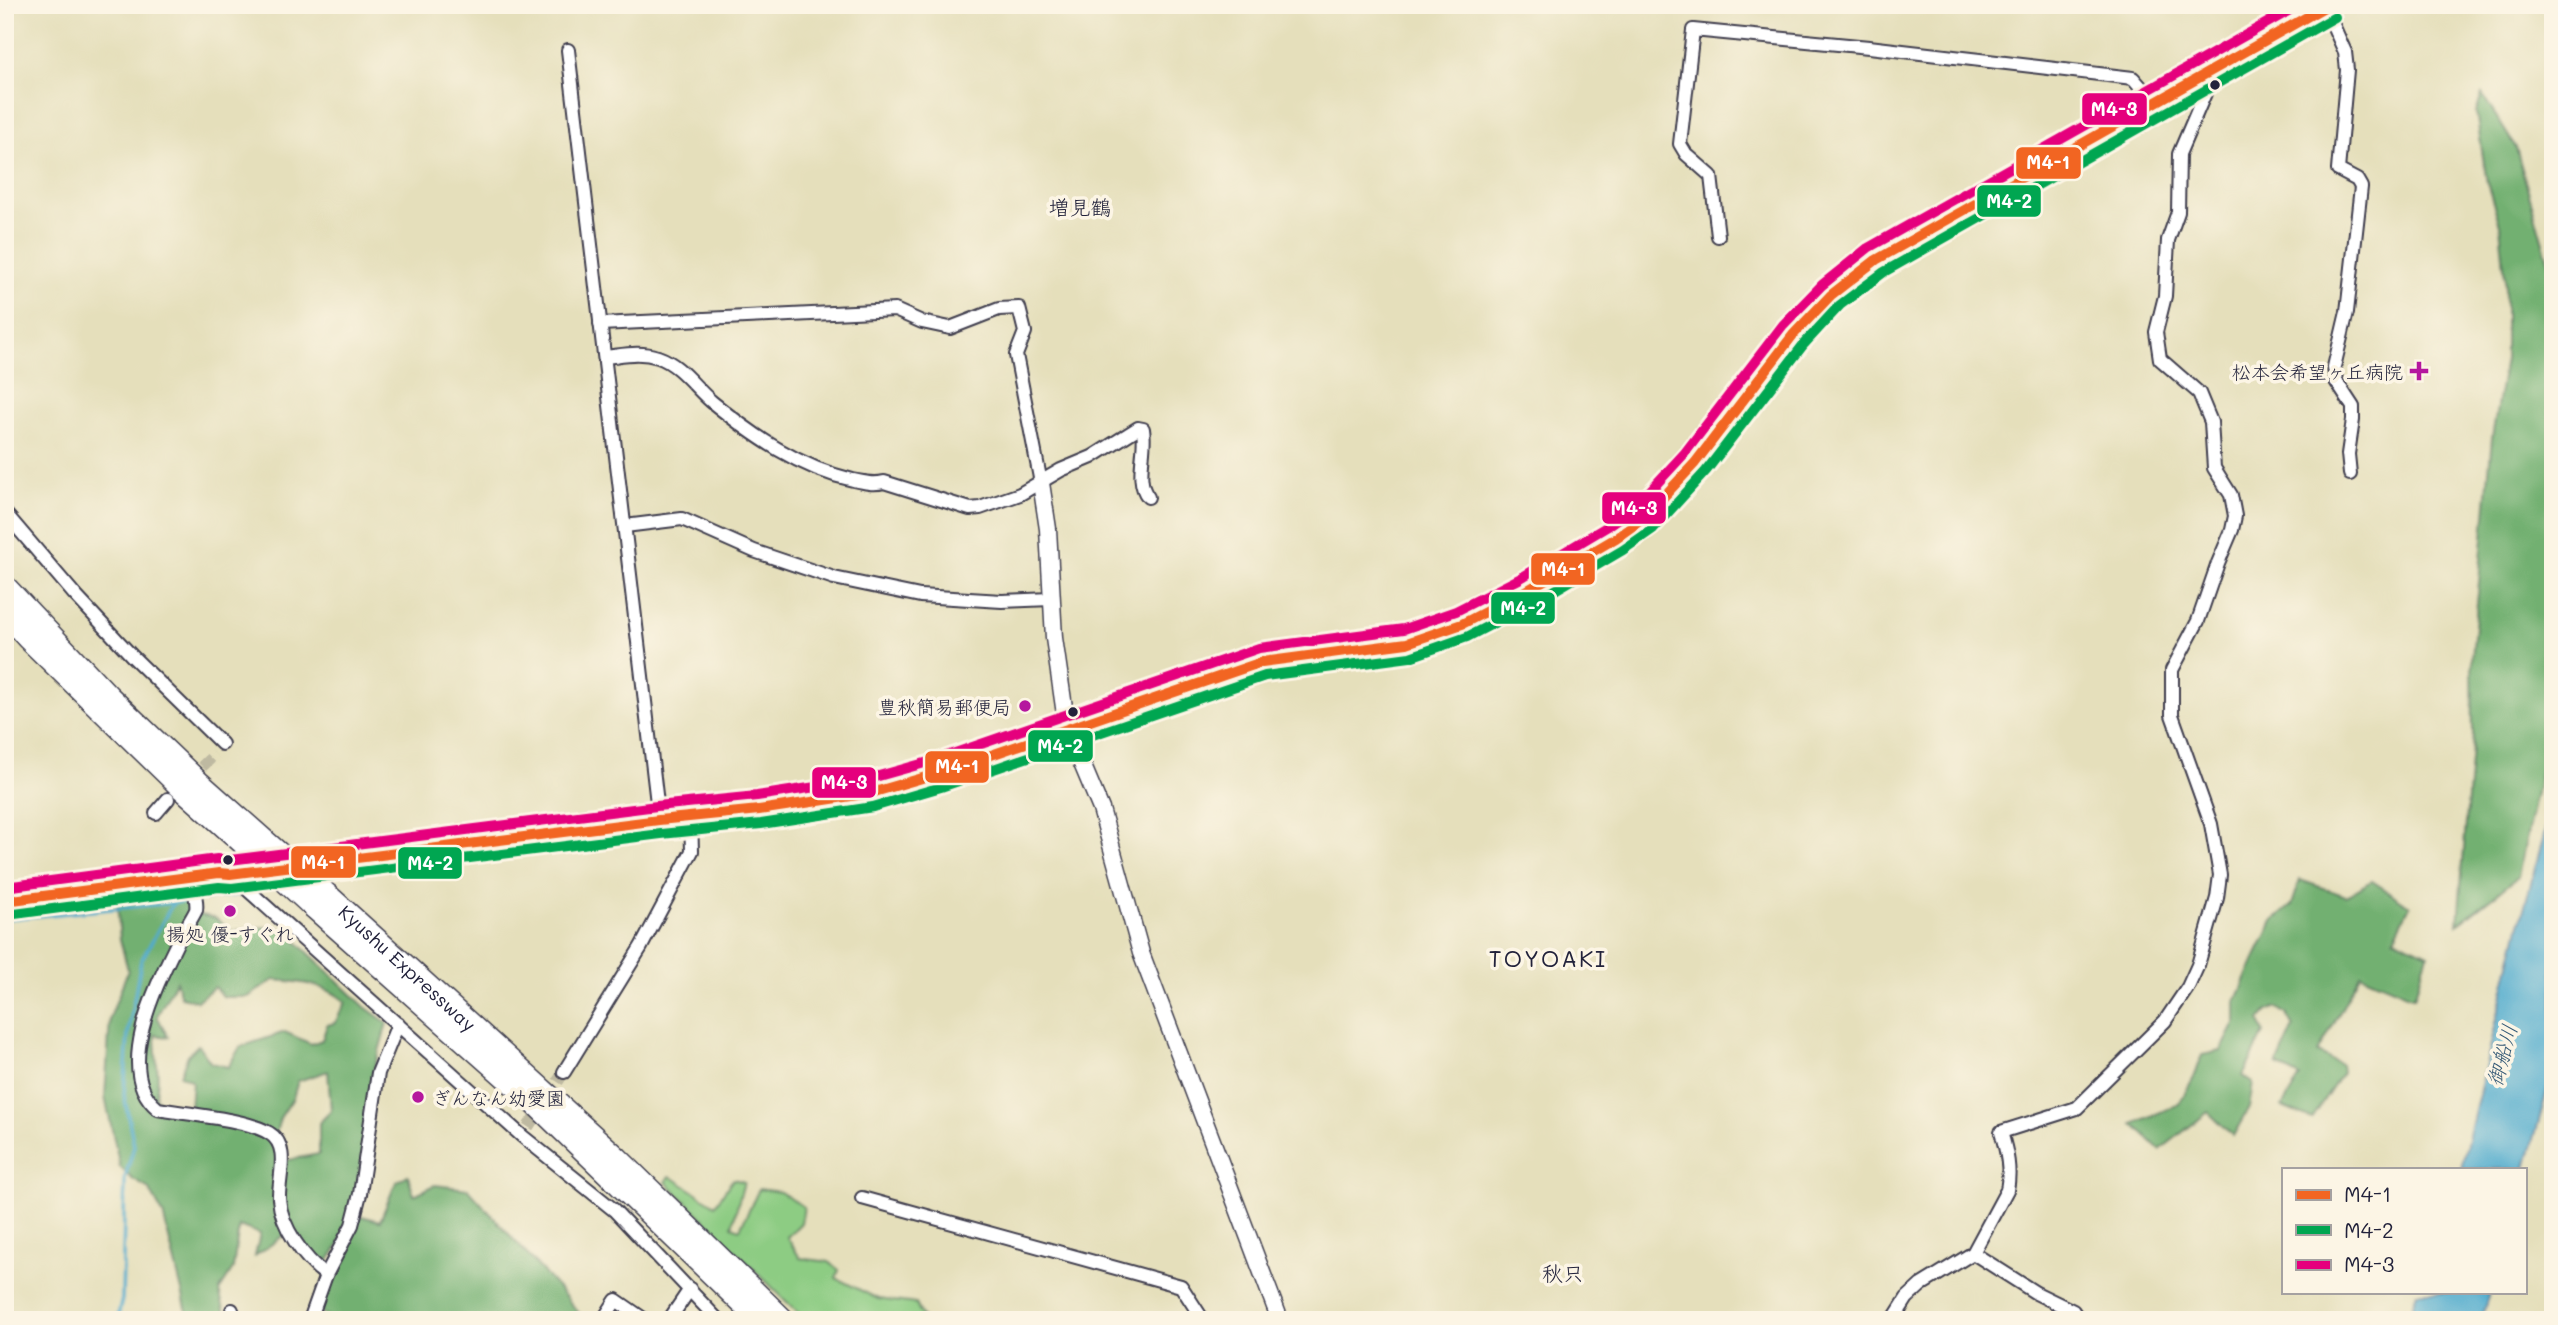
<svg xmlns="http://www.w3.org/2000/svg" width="2558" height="1325" font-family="Mali,'Klee One',sans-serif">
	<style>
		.green { fill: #8dcc83; stroke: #58775f; stroke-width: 2 }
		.forest { fill: #72b071; stroke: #4a6956; stroke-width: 2; fill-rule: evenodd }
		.water { fill: #50abce; stroke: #396684; stroke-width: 2 }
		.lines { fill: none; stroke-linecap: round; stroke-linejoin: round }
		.stream { stroke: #50abce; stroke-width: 3.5 }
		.street-tunnel { stroke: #beb9a1; stroke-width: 12; stroke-dasharray: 12 6; stroke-linecap: butt }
		.street-casing { stroke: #3f3e4e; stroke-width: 16 }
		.secondary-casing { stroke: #3f3e4e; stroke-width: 19 }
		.highway-casing { stroke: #3f3e4e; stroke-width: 24 }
		.street { stroke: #fff; stroke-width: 12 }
		.secondary { stroke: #fff; stroke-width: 16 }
		.highway { stroke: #fff; stroke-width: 21 }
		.highway-bridge-casing { stroke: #3f3e4e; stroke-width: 24; stroke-linecap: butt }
		.highway-bridge { stroke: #fff; stroke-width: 21 }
		.bus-1-casing { stroke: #fcf5e5; stroke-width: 16 }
		.bus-2-casing { stroke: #fcf5e5; stroke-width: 16 }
		.bus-3-casing { stroke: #fcf5e5; stroke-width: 16 }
		.bus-1 { stroke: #f26522; stroke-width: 10 }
		.bus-2 { stroke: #00a651; stroke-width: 10 }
		.bus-3 { stroke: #e5007d; stroke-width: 10 }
		.bus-dot { fill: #22223b; stroke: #fcf5e5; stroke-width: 2.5 }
		.poi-dot { fill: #b5179e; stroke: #fcf5e5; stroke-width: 2.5 }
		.labels { text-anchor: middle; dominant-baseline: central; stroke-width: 7; stroke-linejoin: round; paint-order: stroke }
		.poi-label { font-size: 19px; fill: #22223b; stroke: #fcf5e5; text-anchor: end }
		.street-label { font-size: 19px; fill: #22223b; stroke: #fcf5e5 }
		.neighbourhood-label { font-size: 21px; fill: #22223b; stroke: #fcf5e5 }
		.water-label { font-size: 21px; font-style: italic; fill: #345976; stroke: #fcf5e5 }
		.quarter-label { font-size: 23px; letter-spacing: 2px; fill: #22223b; stroke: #fcf5e5 }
		.line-badge { stroke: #fcf5e5; stroke-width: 2.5 }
		.badge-label { font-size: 19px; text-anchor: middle; font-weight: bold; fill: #fff }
	</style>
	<rect width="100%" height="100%" fill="#fcf5e5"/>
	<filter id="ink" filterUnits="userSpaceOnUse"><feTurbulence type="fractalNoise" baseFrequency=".0143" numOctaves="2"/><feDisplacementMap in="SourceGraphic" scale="14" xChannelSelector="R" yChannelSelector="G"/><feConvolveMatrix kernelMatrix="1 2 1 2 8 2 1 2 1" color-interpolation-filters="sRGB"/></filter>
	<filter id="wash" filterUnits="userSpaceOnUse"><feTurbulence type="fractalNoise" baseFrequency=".00686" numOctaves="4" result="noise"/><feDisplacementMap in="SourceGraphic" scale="28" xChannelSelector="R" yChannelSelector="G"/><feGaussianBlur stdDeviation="1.57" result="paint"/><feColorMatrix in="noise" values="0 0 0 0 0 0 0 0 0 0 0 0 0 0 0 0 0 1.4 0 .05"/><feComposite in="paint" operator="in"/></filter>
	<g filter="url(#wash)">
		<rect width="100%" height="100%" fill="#e5dfbb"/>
		<polygon class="green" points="670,1176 715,1205 733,1179 744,1182 732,1226 740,1229 759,1189 780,1192 804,1207 801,1223 787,1237 800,1258 829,1262 839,1270 836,1278 878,1299 916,1304 924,1320 805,1320 666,1182"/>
		<g class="forest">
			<polygon points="2482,94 2516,148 2553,278 2553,713 2518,877 2458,924 2473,734 2472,659 2492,438 2505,359 2505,278 2500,225 2487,183 2476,112"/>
			<polygon points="2300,880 2346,896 2372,881 2410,906 2394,938 2428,954 2414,997 2360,974 2318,1053 2341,1065 2342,1073 2312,1119 2282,1107 2300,1077 2277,1065 2294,1027 2287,1015 2276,1007 2268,1011 2260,1020 2264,1033 2243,1076 2253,1083 2249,1108 2233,1136 2208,1112 2160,1150 2133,1124 2179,1104 2196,1073 2202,1055 2221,1051 2236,1022 2236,1002 2255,959 2273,921 2292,905"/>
			<path d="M188,891l8,23 19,4 18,14 17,-4 24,-1 20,12 71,68 22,16 -17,60v26l-9,57 -11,48 -12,33 -16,23 -29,-41 -38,27 5,-22 -21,-8 -6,43 -14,22 8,29h-38l-26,-106 -14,-25 -17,-10 -12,-12 -15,-70 5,-79 18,-48 -8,-31 -3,-39zM274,980c26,2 52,4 72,22l-11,21 -8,2 -5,15 -11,4 -26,-12 -45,15 -12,20 -17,-4 -13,-18 -10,10 -8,20 12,6 -2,28 -26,-5 -9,-6c6,-20 0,-41 0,-63l13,2 -11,-21 19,-35 5,16 16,4 17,-14 10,10h24zM328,1071l3,40 -12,12v31l-36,7 -7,-28 4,-15 13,-20 5,-17z"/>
			<polygon points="408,1175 414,1195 435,1185 468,1189 564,1295 579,1313 579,1320 333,1320 318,1310 328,1281 361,1216 380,1221 396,1182"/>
		</g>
		<g class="water">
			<polygon points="2553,801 2553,1069 2525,1172 2525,1169 2461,1169 2517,935"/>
			<polygon points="2417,1292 2490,1292 2480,1320 2407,1320"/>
		</g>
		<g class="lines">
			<g class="stream">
				<polyline points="5,919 173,903"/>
				<polyline points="117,1320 122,1299 125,1178 134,1146 124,1095 128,1034 141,961 173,903 246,894"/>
			</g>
		</g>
	</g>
	<g filter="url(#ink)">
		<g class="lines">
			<g class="street-tunnel">
				<polyline points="189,779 215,754"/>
				<polyline points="528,1127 564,1072"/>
			</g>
			<defs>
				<g id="street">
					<polyline points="2325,7 2345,52 2347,70 2338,170 2357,180 2361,187 2347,312 2334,367 2336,381 2353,407 2353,420 2348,454 2350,474"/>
					<polyline points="568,50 659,820"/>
					<polyline points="1718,236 1711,176 1686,154 1680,144 1693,30 1869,47 2133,78 2155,103"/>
					<polyline points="600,324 895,310 922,322 950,328 999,309 1019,308 1025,332 1016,355 1041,483"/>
					<path d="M605,357c19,-2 35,-6 53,0 23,8 36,30 54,45 42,34 87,66 141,78 11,2 20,5 31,2l86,27 10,-1 40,-14 41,-24 31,-13 46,-29 5,1c4,22 -9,51 5,68"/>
					<polyline points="5,513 75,595 132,656 222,744"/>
					<polyline points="625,526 682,519 754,551 834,578 920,596 1002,601 1051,599"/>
					<polyline points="156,813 168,799"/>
					<polyline points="230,874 522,1136 614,1210 718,1320"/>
					<path d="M191,877c2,9 7,24 5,33 -2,5 -15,26 -19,33 -20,41 -65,129 -19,166 28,5 88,10 111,24 22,13 9,45 10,66 2,28 25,60 47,76"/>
					<polyline points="564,1072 641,947 692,851 691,817"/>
					<polyline points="862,1198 1181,1286 1203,1320"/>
					<polyline points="1973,1253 2036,1293 2073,1311 2079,1320"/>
					<polyline points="232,1310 234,1320"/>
					<polyline points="310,1320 326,1275 352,1225 360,1194 378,1073 398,1024"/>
					<polyline points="603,1320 616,1300 645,1320"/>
					<polyline points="669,1320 690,1289"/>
					<path d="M1893,1320l14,-22 14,-13 52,-32 34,-63c4,-20 0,-38 -6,-58l76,-24 88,-87 23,-34 10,-22 19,-67 3,-23 -9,-51 -39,-109v-45l26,-49 20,-58 14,-33 3,-14 -4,-21 -17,-27 -3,-46 -12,-29 -39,-34 -4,-27 9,-36 3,-56 10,-28 1,-58 36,-84"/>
				</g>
				<g id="secondary">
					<polyline points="1041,483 1048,529 1054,638 1067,728 1101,809 1141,953 1280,1320"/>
					<polyline points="5,901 219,873 230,874 659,820 759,810 871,793 936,774 1262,662 1407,643 1442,631 1462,624 1526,591 1616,538 1644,518 1695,463 1743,398 1793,335 1831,295 1876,260 2328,5"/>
				</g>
				<g id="highway">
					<polyline points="5,586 109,696 199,782 279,853"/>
					<polyline points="5,613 28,639 182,789 258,857"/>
					<path id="s1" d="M328,895l290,263 166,162"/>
					<polyline points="314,908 532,1101 759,1320"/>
				</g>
			</defs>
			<use href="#street" class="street-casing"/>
			<use href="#secondary" class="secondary-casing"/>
			<use href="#highway" class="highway-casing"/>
			<use href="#street" class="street"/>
			<use href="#secondary" class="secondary"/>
			<use href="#highway" class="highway"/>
			<defs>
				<g id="highway-bridge">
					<polyline points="279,853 328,895"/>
					<polyline points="258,857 314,908"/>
				</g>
			</defs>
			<use href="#highway-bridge" class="highway-bridge-casing"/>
			<use href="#highway-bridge" class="highway-bridge"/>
			<defs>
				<polyline id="bus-1" points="5,901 219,873 230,874 659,820 759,810 871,793 936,774 1262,662 1407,643 1462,624 1526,591 1616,538 1644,518 1695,463 1793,335 1831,295 1876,260 2328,5"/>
				<polyline id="bus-2" points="7,915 219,887 232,888 661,834 761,824 873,807 941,787 1265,676 1410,657 1467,637 1533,603 1623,550 1653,529 1706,471 1804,344 1840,305 1884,272 2335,17"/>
				<polyline id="bus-3" points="5,887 217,859 230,860 657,806 757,796 868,779 932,761 1259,648 1404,629 1456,611 1519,579 1608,526 1635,507 1684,454 1783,325 1822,285 1868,248 2299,5"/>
			</defs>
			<use href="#bus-1" class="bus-1-casing"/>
			<use href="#bus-2" class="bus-2-casing"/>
			<use href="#bus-3" class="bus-3-casing"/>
			<use href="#bus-1" class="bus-1"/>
			<use href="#bus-2" class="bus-2"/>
			<use href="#bus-3" class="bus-3"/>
		</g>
	</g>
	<g class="bus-dot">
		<circle cx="2215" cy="85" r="6"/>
		<circle cx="1073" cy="712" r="6"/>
		<circle cx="228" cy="860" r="6"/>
	</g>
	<g class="poi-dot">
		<path d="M2415.5 360.5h7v7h7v7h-7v7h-7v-7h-7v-7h7z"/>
		<circle cx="1025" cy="706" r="7"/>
		<circle cx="230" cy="911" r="7"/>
		<circle cx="418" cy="1097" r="7"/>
	</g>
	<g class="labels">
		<g class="poi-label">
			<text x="2403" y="371">松本会希望ヶ丘病院</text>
			<text x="1011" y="706">豊秋簡易郵便局</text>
			<text x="230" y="933" text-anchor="middle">揚処 優-すぐれ</text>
			<text x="432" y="1097" text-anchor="start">ぎんなん幼愛園</text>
		</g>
		<g class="street-label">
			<text stroke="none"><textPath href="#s1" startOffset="108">Kyushu Expressway</textPath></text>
		</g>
		<g class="neighbourhood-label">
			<text x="1080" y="206">増見鶴</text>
			<text x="1563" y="1272">秋只</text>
		</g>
		<g class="water-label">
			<text transform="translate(2501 1055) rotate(-75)">御船川</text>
		</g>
		<g class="quarter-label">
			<text x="1548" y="958">TOYOAKI</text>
		</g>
	</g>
	<g class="line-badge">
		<rect x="2081" y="92" width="67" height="34" rx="7" fill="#e5007d"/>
		<rect x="2015" y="146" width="67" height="34" rx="7" fill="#f26522"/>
		<rect x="1976" y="184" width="66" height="34" rx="7" fill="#00a651"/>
		<rect x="1601" y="491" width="66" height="34" rx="7" fill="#e5007d"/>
		<rect x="1530" y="552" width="66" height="34" rx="7" fill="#f26522"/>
		<rect x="1490" y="591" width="66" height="34" rx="7" fill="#00a651"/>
		<rect x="1027" y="729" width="67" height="34" rx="7" fill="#00a651"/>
		<rect x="924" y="750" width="66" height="34" rx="7" fill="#f26522"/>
		<rect x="811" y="766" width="66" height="33" rx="7" fill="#e5007d"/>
		<rect x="290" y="845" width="67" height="34" rx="7" fill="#f26522"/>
		<rect x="397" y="846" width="66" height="34" rx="7" fill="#00a651"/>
	</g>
	<g class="badge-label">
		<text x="2114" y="116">M4-3</text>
		<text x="2048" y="169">M4-1</text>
		<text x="2009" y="208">M4-2</text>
		<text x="1634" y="515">M4-3</text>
		<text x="1563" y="576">M4-1</text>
		<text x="1523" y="615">M4-2</text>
		<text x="1060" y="753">M4-2</text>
		<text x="957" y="773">M4-1</text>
		<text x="844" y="789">M4-3</text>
		<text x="323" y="869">M4-1</text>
		<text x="430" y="870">M4-2</text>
	</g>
	<rect width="2558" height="1325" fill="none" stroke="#fcf5e5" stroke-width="28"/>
	<rect x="2282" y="1168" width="245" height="126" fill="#fcf5e5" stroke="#a5a1a1" stroke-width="2"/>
	<rect x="2296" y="1190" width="35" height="10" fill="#f26522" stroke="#a5a1a1" stroke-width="2"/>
	<text x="2344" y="1202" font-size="21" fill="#22223b">M4-1</text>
	<rect x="2296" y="1225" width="35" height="10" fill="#00a651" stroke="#a5a1a1" stroke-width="2"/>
	<text x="2344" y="1238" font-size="21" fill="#22223b">M4-2</text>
	<rect x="2296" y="1260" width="35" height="10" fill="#e5007d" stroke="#a5a1a1" stroke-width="2"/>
	<text x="2344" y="1272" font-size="21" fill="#22223b">M4-3</text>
</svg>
